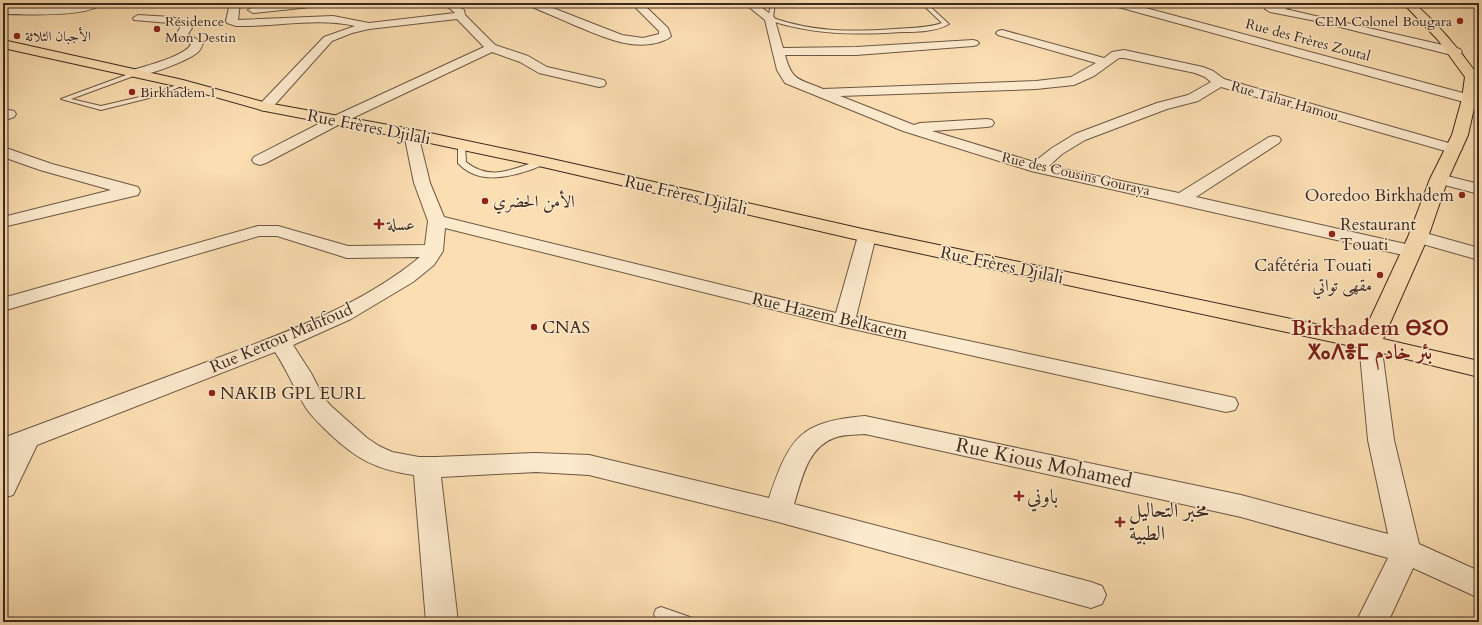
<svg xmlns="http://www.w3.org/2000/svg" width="1482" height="625" font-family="Cardo,Amiri,'Noto Sans Tifinagh',serif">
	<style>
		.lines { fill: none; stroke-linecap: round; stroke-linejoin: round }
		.lane-casing { stroke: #6c5643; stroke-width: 2 }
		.street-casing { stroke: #6c5643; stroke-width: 2 }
		.primary-casing { stroke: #3c281e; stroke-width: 2 }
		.lane { fill: #fceacd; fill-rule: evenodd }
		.street { fill: #fceacd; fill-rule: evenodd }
		.primary { fill: #fbdeb2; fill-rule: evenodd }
		.poi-dot { fill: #8f2418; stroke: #fceacd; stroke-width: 1.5 }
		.labels { text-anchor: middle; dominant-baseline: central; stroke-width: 3; stroke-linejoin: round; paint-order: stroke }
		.far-poi-label { font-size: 14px; fill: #3c281e; stroke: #fceacd; text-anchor: start }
		.far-street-label { font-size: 14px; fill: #3c281e; stroke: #fceacd }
		.street-label { font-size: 17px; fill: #3c281e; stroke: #fceacd }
		.poi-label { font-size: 17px; fill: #3c281e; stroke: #fceacd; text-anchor: start }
		.near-street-label { font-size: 20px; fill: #3c281e; stroke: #fceacd }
		.near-poi-label { font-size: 20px; fill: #3c281e; stroke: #fceacd; text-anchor: start }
		.district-label { font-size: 21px; font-weight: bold; fill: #7a1f14; stroke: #fceacd }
	</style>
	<rect width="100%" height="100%" fill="#fbdeb2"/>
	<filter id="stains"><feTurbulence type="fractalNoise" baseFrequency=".005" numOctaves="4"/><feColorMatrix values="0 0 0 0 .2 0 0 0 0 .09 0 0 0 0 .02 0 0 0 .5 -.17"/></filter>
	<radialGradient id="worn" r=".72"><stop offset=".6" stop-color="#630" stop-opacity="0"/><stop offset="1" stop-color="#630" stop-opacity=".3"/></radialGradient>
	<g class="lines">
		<defs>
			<g id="lane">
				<path d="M771,3h4l-2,15c40,14 79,14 121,11 16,-1 33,-1 48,-6l-21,-20h5l23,21c-13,8 -34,8 -48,8 -47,3 -87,3 -133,-12z"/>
				<polygon points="137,71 140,73 139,74 71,99 101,106 157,93 181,83 186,84 161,95 101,110 61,99"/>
				<path d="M458,143h6l1,2 1,17c27,21 48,5 77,-2l4,2c-5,4 -12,6 -17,8 -24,8 -53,14 -72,-7z"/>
				<polygon points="661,607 690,617 693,622 665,622 656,619 654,614 656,609"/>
			</g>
			<g id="street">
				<path d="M88,3h14c-12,15 -79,11 -99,11v-6l62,-1z"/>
				<path d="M230,3h10l-2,17 95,-4 36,7 86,-10 -8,-7 1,-2 4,-1 12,7 1,5 30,30 33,11 19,11 57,13 2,3 -2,3 -5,1 -60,-14 -19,-11 -28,-10 -150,71 -76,40 -6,2 -6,-2 -2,-3 2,-3 78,-40 152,-70 -27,-28 -88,10 -17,4 -20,8 -62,69 -5,1 -5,-1 -2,-3 2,-3 64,-67 31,-11c-38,-9 -80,1 -119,0l-9,-3 -1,-2z"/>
				<polygon points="290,3 325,3 320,6 253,13 248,10 253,7"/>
				<path d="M527,3h13l82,32 21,3 16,-4v-3l-28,-28h11l26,25 3,8c-3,4 -7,4 -11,6 -29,9 -59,-6 -86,-17 -15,-7 -31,-13 -46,-20z"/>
				<path d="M744,3h12l18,14 9,31 73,-1 117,-7 4,1 2,2 -2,2 -4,1 -117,9h-71c7,27 15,24 38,34l213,-8 35,-4 25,-14 -98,-28 -2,-2 2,-2 4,-1 102,28 8,-6 12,-2 79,17 10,4 11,8 235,67 3,3 -3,3 -5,2 -5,-2 -228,-65 -23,14 -31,8 -82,31 -23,14 -13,12 130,27 90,-56 5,-1 5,1 2,3 -2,3 -83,54 223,50 2,4 -2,4 -7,2 -381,-86 -128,-40 -118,-48 -8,-13 -12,-50zM1119,58h5l71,15 10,4 6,5 -23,13 -31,8 -82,31 -23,14 -18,14 -102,-31 55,-4 5,-1 2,-3 -2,-3 -5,-1 -67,4 -6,2 -74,-29 196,-7 38,-4 20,-9z"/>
				<polygon points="1110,3 1127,3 1474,96 1476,99 1474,102 1464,102 1111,5"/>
				<polygon points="1279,3 1291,3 1292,5 1291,7 1285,9 1456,48 1460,49 1462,52 1460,55 1456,56 1316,21 1270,12 1265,9 1266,7"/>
				<path d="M138,15l33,2 17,5 4,6 -4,6 15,9c-1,3 -2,6 -4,8 -7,9 -57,27 -66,25l-2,-3 2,-3c12,-4 53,-14 58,-26l-15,-9 4,-7v-2l-10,-3 -36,-3 -1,-2z"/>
				<polygon points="9,110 14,111 16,114 14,117 3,121 3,112"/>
				<path d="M411,130l5,1 2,3 12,49 14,34 392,96 22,-77 3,-4 6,-2 6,2 3,4 -20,81 370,79 9,2 3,6 -3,6 -9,2 -382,-85 -399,-99 -2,23 -9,14 -21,17 -62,37 -58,26 18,28 13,25 7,8 36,32 12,8 13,6 27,5h17l100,-4 53,2 180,43c21,-61 30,-76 96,-82l376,79 147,39 -20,-94 -9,-97 3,-5 8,-2 8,2 3,5 13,97 25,104 60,27v27l-66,-30 -25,54h-32l32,-64 -147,-41 -376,-83c-10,1 -21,0 -31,4 -27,10 -32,41 -40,66l297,78 11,4 4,9 -4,9 -11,4 -313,-86 -189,-47 -53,-3 -95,5 17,145h-32l-12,-147c-37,-5 -58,-16 -85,-42 -8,-8 -17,-16 -23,-25 -11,-18 -19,-38 -31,-56l-238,93 -24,50 -10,3v-37l2,-4h-2v-19c68,-25 136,-51 204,-76 74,-28 151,-54 213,-105l-73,1 -70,-22h-18l-256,75v-13l255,-72h20l70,20 77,-1 3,-24 -14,-38 -10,-49 2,-3z"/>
				<polygon points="3,147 52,164 138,187 140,191 138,195 3,227 3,217 111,190 40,170 3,157"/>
				<polygon points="1439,174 1479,184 1479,194 1433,182 1431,179 1433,176"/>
				<polygon points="1418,231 1479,248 1479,260 1412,241 1409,237 1412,233"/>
			</g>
			<path id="primary" d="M1403,3h11c25,22 46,47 65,74l-3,22 -8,36 -20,44 -20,58 -45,102 96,22v16l-109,-27 -503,-108 -324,-75 -132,-28 -146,-28 -85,-24 -177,-39v-8l180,40 84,23 144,26 132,28 324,73 496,104 45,-97 22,-58 22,-44 10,-36 3,-22 -27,-37z"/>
		</defs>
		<use href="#lane" class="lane-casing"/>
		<use href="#street" class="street-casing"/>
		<use href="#primary" class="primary-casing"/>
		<use href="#lane" class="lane"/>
		<use href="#street" class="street"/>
		<use href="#primary" class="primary"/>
	</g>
	<g class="poi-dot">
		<circle cx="1460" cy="21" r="4"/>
		<circle cx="157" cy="29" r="4"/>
		<circle cx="17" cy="36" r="4"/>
		<circle cx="132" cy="92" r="4"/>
		<circle cx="1462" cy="195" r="4"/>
		<circle cx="485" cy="201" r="4"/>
		<path d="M377 218h4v4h4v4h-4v4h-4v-4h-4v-4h4z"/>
		<circle cx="1332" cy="234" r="4"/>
		<circle cx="1380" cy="275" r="4"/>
		<circle cx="534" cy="327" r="4"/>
		<circle cx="212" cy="393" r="4"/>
		<path d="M1017 490h4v4h4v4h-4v4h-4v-4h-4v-4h4z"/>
		<path d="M1118 516h4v4h4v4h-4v4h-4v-4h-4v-4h4z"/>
	</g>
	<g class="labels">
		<g class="far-poi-label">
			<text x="165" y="21">Résidence<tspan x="165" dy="16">Mon Destin</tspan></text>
			<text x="1452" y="21" text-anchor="end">CEM Colonel Bougara</text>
			<text x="25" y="36">الأجبان الثلاثة</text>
			<text x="140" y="92">Birkhadem 1</text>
		</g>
		<g class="far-street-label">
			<text transform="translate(1308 40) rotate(15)">Rue des Frères Zoutal</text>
			<text transform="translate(1285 101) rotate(16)">Rue Tahar Hamou</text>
			<text transform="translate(1076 174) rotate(13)">Rue des Cousins Gouraya</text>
		</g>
		<g class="street-label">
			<text transform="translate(369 127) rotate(11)">Rue Frères Djilali</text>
			<text transform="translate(686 195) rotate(13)">Rue Frères Djilali</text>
			<text transform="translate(1002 265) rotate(12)">Rue Frères Djilali</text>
			<text transform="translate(830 316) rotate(13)">Rue Hazem Belkacem</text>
			<text transform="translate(281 338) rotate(-23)">Rue Kettou Mahfoud</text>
		</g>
		<g class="poi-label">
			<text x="1454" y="195" text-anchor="end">Ooredoo Birkhadem</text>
			<text x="493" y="201">الأمن الحضري</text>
			<text x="387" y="224">عسلة</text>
			<text x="1340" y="224">Restaurant<tspan x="1340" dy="20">Touati</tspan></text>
			<text x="1372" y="265" text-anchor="end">Cafétéria Touati<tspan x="1372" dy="20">مقهى تواتي</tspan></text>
			<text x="542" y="327">CNAS</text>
			<text x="220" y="393">NAKIB GPL EURL</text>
		</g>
		<g class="near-street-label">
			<text transform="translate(1044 463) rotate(12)">Rue Kious Mohamed</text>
		</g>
		<g class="near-poi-label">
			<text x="1027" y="496">باوني</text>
			<text x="1129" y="510">مخبر التحاليل<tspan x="1129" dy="23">الطبية</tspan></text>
		</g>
		<g class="district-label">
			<text x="1370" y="328">Birkhadem ⴱⵉⵔ<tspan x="1370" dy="24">ⵅⴰⴷⴻⵎ بئر خادم</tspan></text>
		</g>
	</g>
	<rect width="1482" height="625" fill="none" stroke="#fbdeb2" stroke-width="16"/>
	<rect x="4" y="4" width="1474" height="617" fill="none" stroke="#3c281e" stroke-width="2"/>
	<rect x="8" y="8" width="1466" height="609" fill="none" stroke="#3c281e"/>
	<rect width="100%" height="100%" filter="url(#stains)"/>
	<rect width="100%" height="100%" fill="url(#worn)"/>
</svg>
